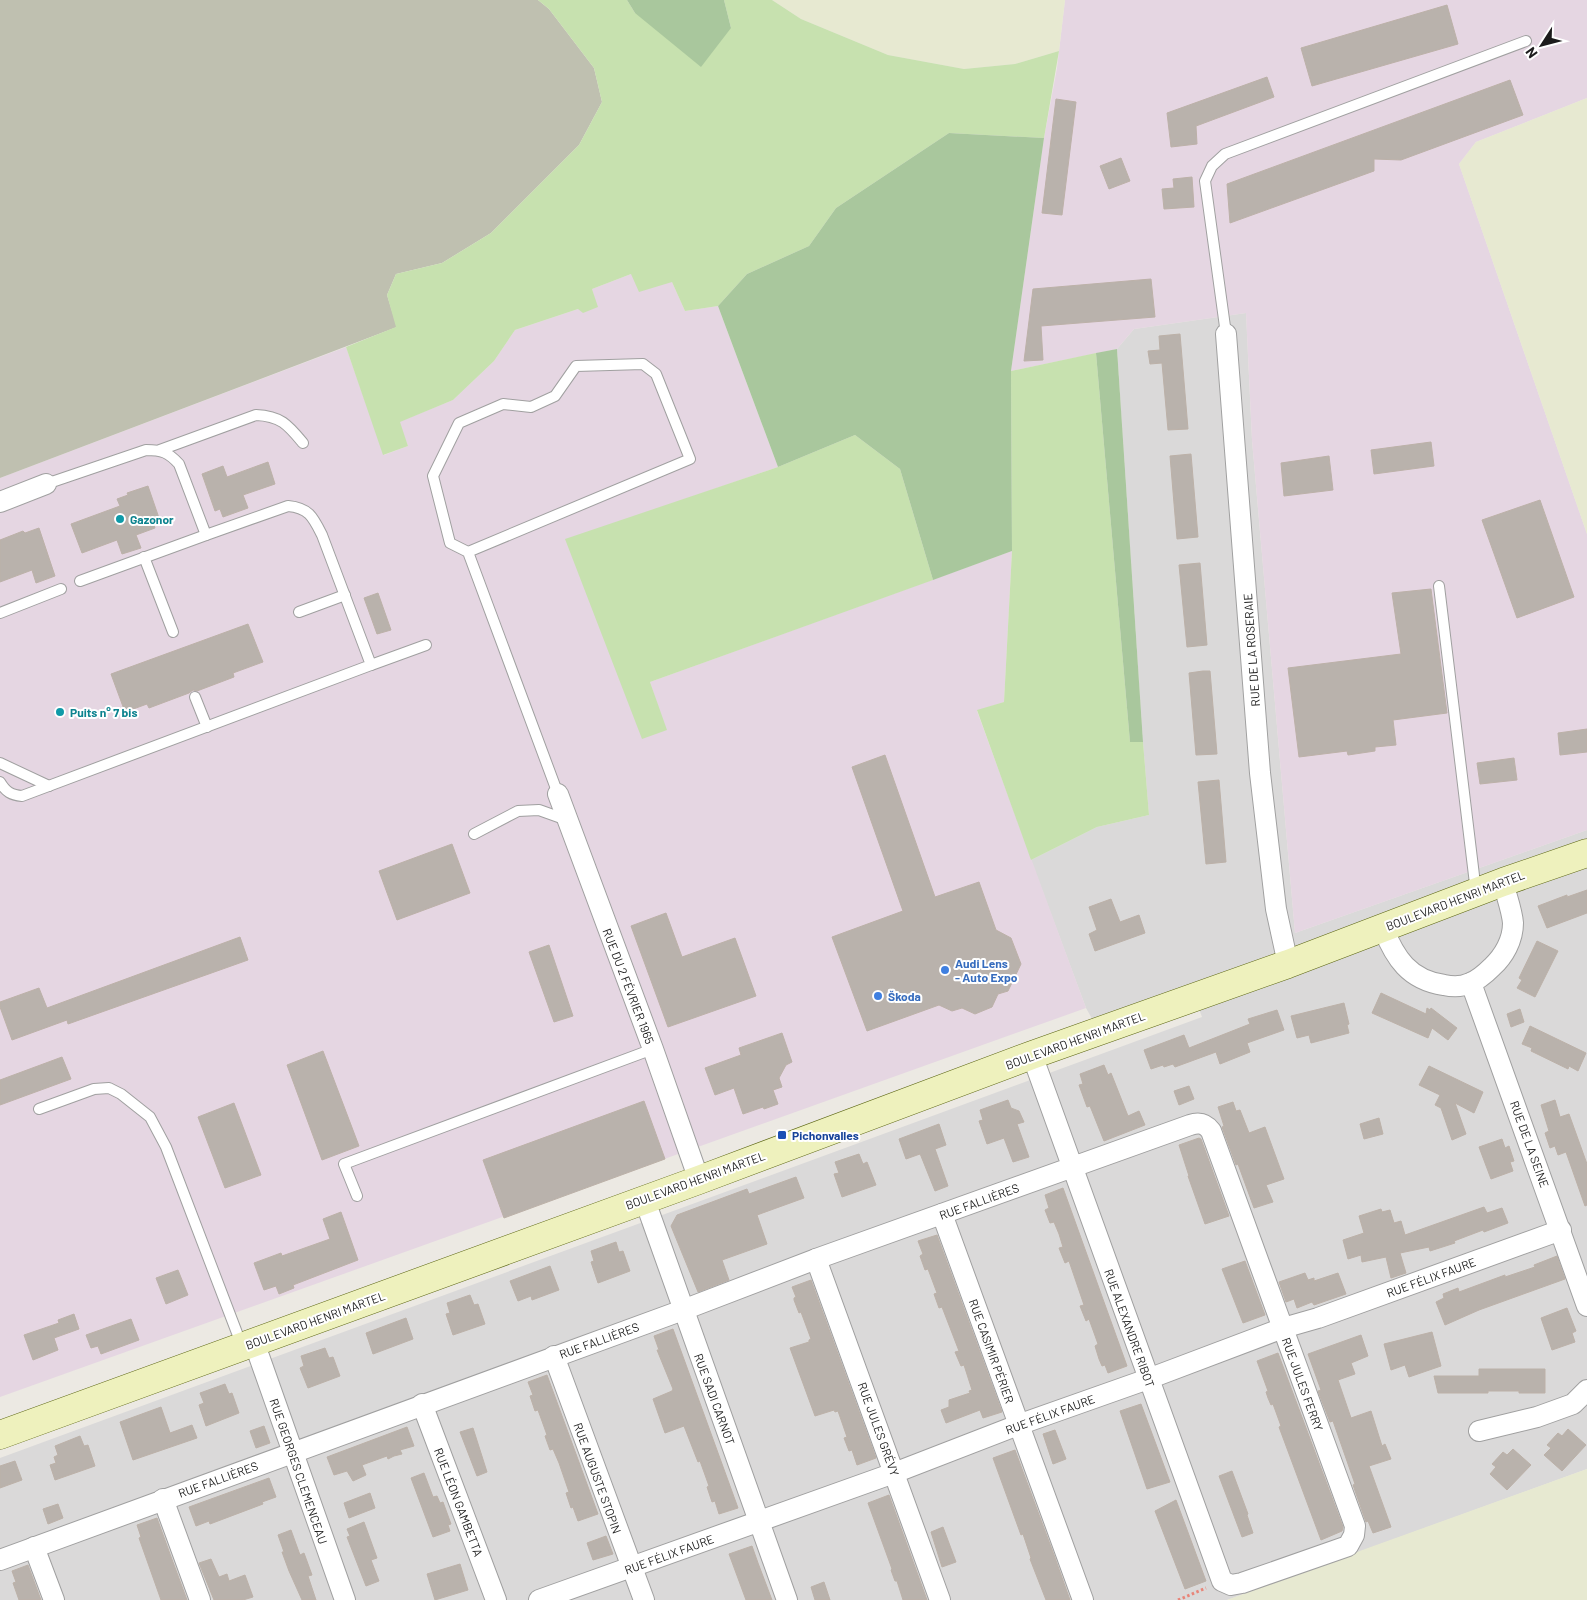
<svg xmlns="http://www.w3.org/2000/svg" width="1587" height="1600" font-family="Barlow,sans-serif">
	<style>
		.residential { fill: #dad9d9 }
		.industrial { fill: #e5d6e2 }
		.construction { fill: #bfc0b0 }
		.farmland { fill: #e7e9d1 }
		.grass { fill: #c7e1af }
		.forest { fill: #a9c79d }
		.building { fill: #b9b2ac; stroke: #bcb1a8 }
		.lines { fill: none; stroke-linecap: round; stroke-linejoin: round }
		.lane-casing { stroke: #a0a0a0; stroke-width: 12 }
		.street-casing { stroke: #a0a0a0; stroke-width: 22 }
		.secondary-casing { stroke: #5b6512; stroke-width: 29 }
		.path { stroke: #e88579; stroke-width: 3; stroke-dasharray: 2.5 2.5; stroke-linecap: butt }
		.lane { stroke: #fff; stroke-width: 10 }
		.street { stroke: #fff; stroke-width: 20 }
		.secondary { stroke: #eef1bd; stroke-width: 28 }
		.culture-dot { fill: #0f9aa8; stroke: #fff; stroke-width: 2 }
		.shop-dot { fill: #3f7fe0; stroke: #fff; stroke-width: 2 }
		.transit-dot { fill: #1a4fb4; stroke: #fff; stroke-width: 2 }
		.labels { text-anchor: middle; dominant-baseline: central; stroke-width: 4; stroke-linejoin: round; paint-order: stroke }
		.culture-label { font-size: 12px; font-weight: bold; fill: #0d838f; stroke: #fff; text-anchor: start }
		.street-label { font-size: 12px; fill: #1c1c1c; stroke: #fff }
		.shop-label { font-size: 12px; font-weight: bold; fill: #366cbe; stroke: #fff; text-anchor: start }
		.transit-label { font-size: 12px; font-weight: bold; fill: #164399; stroke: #fff; text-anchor: start }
	</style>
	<rect width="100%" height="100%" fill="#ece9e3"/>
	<polygon class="residential" points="1246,313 1252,440 1295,933 1587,830 1587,1469 1227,1600 0,1600 0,1458 1202,1017 1195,998 1099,1031 1086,1008 1031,860 1097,827 1149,815 1143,742 1117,349 1134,329"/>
	<g class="industrial">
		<polygon points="1065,0 1587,0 1587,98 1476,142 1459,164 1587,534 1587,830 1295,933 1252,440 1246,313 1134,329 1117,349 1011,371 1044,138 1057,68"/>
		<polygon points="631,274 672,282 685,311 718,306 778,467 566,540 666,730 650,682 1012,551 1004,702 977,711 1086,1008 0,1397 0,478 346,347 384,455 408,446 399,422 453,400 494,361 515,330 578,309 597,307 592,289"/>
	</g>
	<polygon class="construction" points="0,0 538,0 549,9 594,68 602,102 579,145 491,233 442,263 396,274 387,295 397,327 0,478"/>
	<g class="farmland">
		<polygon points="772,0 1065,0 1059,51 1015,64 964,69 888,55 801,19"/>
		<polygon points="1587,98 1587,534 1459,164 1476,142"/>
		<polygon points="1587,1469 1587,1600 1227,1600 1368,1548"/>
	</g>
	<g class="grass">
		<polygon points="538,0 627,0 635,13 731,28 724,0 772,0 801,19 888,55 964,69 1015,64 1059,51 1044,138 949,133 836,208 809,246 747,274 718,306 685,311 672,282 639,292 631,274 592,289 598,307 583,313 578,309 515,330 494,361 453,400 400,422 408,446 383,455 346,347 396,327 387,295 396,274 442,263 491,233 579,145 602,102 594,68 549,9"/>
		<polygon points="1096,353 1130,742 1143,742 1149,815 1097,827 1031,860 977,710 1004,702 1012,551 1011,371"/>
		<polygon points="855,435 900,469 933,580 650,682 667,730 642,739 565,539 778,467"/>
	</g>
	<g class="forest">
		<polygon points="627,0 724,0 731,28 701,67 635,13"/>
		<polygon points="949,133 1044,138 1011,371 1012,551 933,580 900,469 855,435 778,467 718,306 747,274 809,246 836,208"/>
		<polygon points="1117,349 1143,742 1130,742 1096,353"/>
	</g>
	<g class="building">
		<polygon points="1447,5 1458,44 1312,86 1301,48"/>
		<polygon points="1267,77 1274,97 1196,126 1197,144 1171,147 1167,113"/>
		<polygon points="1510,80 1523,115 1401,160 1374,159 1374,171 1230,223 1227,184"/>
		<polygon points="1056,99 1076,102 1062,215 1042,213"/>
		<polygon points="1121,158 1130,181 1109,189 1100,166"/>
		<polygon points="1192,177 1194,207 1164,209 1162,189 1174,188 1173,179"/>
		<polygon points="1151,279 1155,317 1041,326 1043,360 1024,361 1033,289"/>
		<polygon points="1180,334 1188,429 1168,430 1162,363 1150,364 1148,351 1160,350 1159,336"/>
		<polygon points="1431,442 1434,466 1374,474 1371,450"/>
		<polygon points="1191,454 1198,537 1177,539 1170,456"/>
		<polygon points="1329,456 1333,490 1284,496 1281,463"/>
		<polygon points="268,462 275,484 243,495 248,508 223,517 220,509 215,511 202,474 223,466 227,477"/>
		<polygon points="148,486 159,518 152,520 155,528 136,535 141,548 122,554 117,540 82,553 71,524 120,506 117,499 128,495 127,493"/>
		<polygon points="1540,500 1574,597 1517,618 1482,520"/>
		<polygon points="39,528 55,576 36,583 32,570 0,582 0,540 23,531 25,533"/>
		<polygon points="1200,563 1207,645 1187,647 1179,565"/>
		<polygon points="1431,589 1447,713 1393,720 1396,745 1375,747 1375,751 1348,755 1347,751 1299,757 1288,668 1401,654 1392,593"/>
		<polygon points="378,593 391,630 377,634 364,598"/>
		<polygon points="248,624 263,662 233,673 234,677 197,691 193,690 189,693 149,708 147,704 125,712 111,674"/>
		<polygon points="1203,671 1210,671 1217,754 1196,755 1189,673"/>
		<polygon points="1587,729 1587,752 1560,755 1558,733"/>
		<polygon points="885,755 935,897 979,882 996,930 1011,938 1021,964 1008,991 998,994 992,1007 975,1014 962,1008 952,1011 939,1005 867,1031 832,937 903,911 852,767"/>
		<polygon points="1514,758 1517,780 1480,784 1477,763"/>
		<polygon points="1219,780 1226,862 1206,864 1198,782"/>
		<polygon points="452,844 470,893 397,920 379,871"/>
		<polygon points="1587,890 1587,913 1547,928 1538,906 1567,895 1567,897"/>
		<polygon points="1111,899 1120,922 1139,915 1145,933 1095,951 1089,934 1097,930 1089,907"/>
		<polygon points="666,913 682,957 735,938 756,996 668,1027 631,926"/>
		<polygon points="240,937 248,960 68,1024 67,1020 12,1040 0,1007 0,1002 39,988 47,1008"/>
		<polygon points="1537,941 1558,951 1535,997 1517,988 1522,980 1519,978"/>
		<polygon points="549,945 573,1016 554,1022 529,952"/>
		<polygon points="1381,993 1426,1014 1427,1008 1430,1010 1431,1008 1457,1028 1448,1040 1432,1028 1428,1038 1372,1013"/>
		<polygon points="1344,1003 1349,1024 1347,1025 1349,1033 1311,1043 1309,1035 1297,1038 1291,1016"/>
		<polygon points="1520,1009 1524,1022 1511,1027 1507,1014"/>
		<polygon points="1277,1010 1284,1030 1247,1043 1250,1052 1220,1064 1216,1052 1175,1067 1173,1064 1164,1067 1163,1065 1151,1069 1144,1050 1184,1035 1189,1048 1250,1024 1248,1019"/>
		<polygon points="1530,1026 1586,1053 1578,1071 1569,1066 1568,1069 1531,1051 1532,1048 1522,1044"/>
		<polygon points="782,1033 792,1062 786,1065 779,1078 782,1087 773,1090 778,1104 764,1109 763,1107 743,1114 734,1088 715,1095 705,1068 741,1055 739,1048"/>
		<polygon points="323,1051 359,1146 322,1160 287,1065"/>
		<polygon points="62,1057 71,1079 0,1105 0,1080"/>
		<polygon points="1104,1065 1108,1075 1111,1073 1128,1116 1139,1111 1145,1125 1104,1141 1090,1106 1087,1107 1079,1085 1083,1084 1080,1074"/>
		<polygon points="1429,1066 1483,1092 1474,1113 1455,1103 1466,1134 1452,1140 1441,1108 1435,1105 1440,1095 1419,1085"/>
		<polygon points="1189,1086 1194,1099 1179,1105 1174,1091"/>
		<polygon points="1008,1100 1011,1108 1019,1111 1024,1122 1017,1124 1029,1157 1013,1162 1004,1138 987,1144 979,1121 983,1120 980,1110"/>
		<polygon points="1555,1100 1560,1117 1569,1114 1587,1164 1587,1205 1585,1206 1566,1152 1558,1155 1555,1146 1550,1148 1545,1133 1549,1131 1541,1105"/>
		<polygon points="644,1101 665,1159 504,1218 483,1160"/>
		<polygon points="1233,1102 1236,1111 1240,1110 1249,1133 1265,1127 1284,1179 1266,1185 1273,1202 1254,1208 1238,1164 1236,1165 1222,1127 1224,1126 1218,1107"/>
		<polygon points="234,1103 261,1175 225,1188 198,1117"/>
		<polygon points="1379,1118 1383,1134 1364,1139 1360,1124"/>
		<polygon points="939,1124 946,1145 935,1149 948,1186 935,1191 921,1156 920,1154 906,1159 899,1139"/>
		<polygon points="1199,1138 1201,1139 1229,1216 1205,1224 1188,1176 1189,1176 1179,1145"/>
		<polygon points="1502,1139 1505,1148 1509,1146 1514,1161 1510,1162 1513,1171 1491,1179 1479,1147"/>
		<polygon points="859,1154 863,1164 867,1162 876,1185 842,1197 834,1174 839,1173 835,1162"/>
		<polygon points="796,1177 804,1198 757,1215 767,1244 722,1260 729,1280 698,1292 671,1226 677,1215 747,1189 749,1194"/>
		<polygon points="1063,1188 1127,1366 1108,1373 1105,1365 1102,1366 1099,1359 1095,1346 1098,1344 1089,1319 1086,1321 1080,1306 1084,1305 1069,1261 1065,1263 1059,1248 1063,1247 1059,1234 1054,1222 1050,1223 1045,1210 1049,1208 1045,1195"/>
		<polygon points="1484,1207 1487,1213 1502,1208 1508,1223 1484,1232 1483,1230 1454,1241 1455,1243 1430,1251 1429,1247 1400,1253 1406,1273 1391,1278 1386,1257 1362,1262 1361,1255 1348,1259 1343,1240 1364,1233 1359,1216 1381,1209 1382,1212 1390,1210 1394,1223 1401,1221 1405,1235"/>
		<polygon points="341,1212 358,1260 293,1285 294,1288 279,1294 276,1286 264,1290 254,1263 281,1253 282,1256 330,1239 323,1219"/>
		<polygon points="937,1235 1002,1412 983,1418 980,1410 946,1423 941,1410 949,1407 949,1400 970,1393 969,1391 972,1390 964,1365 961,1366 955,1352 959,1351 942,1307 939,1308 934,1294 937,1293 928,1269 925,1270 920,1256 923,1254 918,1241"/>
		<polygon points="616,1242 619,1252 623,1251 630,1271 598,1283 591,1262 594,1261 591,1251"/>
		<polygon points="1557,1256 1565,1279 1479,1310 1445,1325 1436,1302 1444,1298 1443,1294 1458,1288 1459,1292 1505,1275 1505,1277 1535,1267 1534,1265"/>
		<polygon points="1245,1261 1265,1315 1243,1323 1222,1269"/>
		<polygon points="550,1266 559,1290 532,1300 531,1296 518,1301 510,1281"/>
		<polygon points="178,1270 188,1295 166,1304 156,1278"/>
		<polygon points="1305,1273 1308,1280 1314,1278 1314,1281 1338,1273 1346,1294 1314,1305 1312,1302 1297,1308 1294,1299 1286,1302 1279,1282"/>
		<polygon points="811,1280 876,1458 857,1465 852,1450 849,1451 844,1438 847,1437 838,1411 835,1412 834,1410 815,1416 790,1348 809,1342 809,1340 811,1339 801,1312 799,1313 794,1300 794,1298 796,1297 792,1287"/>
		<polygon points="470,1295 474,1305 478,1304 485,1324 453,1335 446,1314 450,1313 447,1303"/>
		<polygon points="1567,1308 1576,1331 1572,1333 1575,1342 1552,1350 1541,1318"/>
		<polygon points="74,1314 79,1329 54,1338 58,1350 33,1360 24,1335 59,1323 58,1320"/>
		<polygon points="406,1318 413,1339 373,1354 366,1333"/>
		<polygon points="131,1319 139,1340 101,1354 98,1346 91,1348 86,1335"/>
		<polygon points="673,1329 738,1508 719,1514 715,1501 712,1502 707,1487 709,1486 700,1461 698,1462 684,1426 665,1433 653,1399 672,1391 673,1389 657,1350 659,1350 654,1336"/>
		<polygon points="1432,1332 1441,1366 1409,1377 1405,1365 1391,1370 1384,1344"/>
		<polygon points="1361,1335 1368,1356 1351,1363 1355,1374 1338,1380 1351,1418 1371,1411 1382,1446 1385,1444 1391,1459 1369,1466 1391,1527 1373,1533 1368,1521 1366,1522 1353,1485 1355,1484 1333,1421 1330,1422 1318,1391 1321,1390 1308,1354"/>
		<polygon points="325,1348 329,1358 333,1357 340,1376 308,1388 300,1368 304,1366 301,1356"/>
		<polygon points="1278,1353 1343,1527 1342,1531 1321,1540 1279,1427 1281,1426 1273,1404 1271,1405 1268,1398 1266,1392 1268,1391 1257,1361"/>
		<polygon points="1479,1369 1545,1369 1545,1393 1519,1393 1519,1391 1488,1391 1488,1393 1438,1393 1434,1376 1479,1376"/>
		<polygon points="547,1375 598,1514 578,1521 573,1507 571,1508 566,1493 569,1492 559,1463 553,1449 550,1450 545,1436 547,1435 538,1410 535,1411 530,1396 533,1395 528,1382"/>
		<polygon points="225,1384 229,1394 232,1393 239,1413 206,1426 199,1405 204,1403 200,1393"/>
		<polygon points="1141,1404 1170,1482 1147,1489 1120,1411"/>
		<polygon points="161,1407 170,1433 192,1425 197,1438 133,1460 120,1422"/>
		<polygon points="264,1426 270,1443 256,1448 250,1431"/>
		<polygon points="407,1427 414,1446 400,1450 402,1454 394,1456 388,1459 387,1456 362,1465 366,1475 353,1481 347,1471 334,1475 327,1457"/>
		<polygon points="473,1428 487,1472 477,1476 460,1432"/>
		<polygon points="1568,1429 1586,1445 1562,1471 1544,1455 1551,1448 1547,1445 1558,1433 1562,1436"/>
		<polygon points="1055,1430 1066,1459 1053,1464 1043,1434"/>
		<polygon points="80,1436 84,1446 88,1445 95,1466 55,1480 50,1465 56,1463 54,1457 58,1455 55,1446"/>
		<polygon points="1513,1449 1531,1465 1507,1490 1490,1474 1496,1467 1492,1464 1503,1452 1507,1455"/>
		<polygon points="1015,1450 1054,1555 1070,1600 1046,1600 1030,1559 1031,1558 1023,1534 1021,1535 993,1458"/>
		<polygon points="15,1461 22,1480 0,1488 0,1466"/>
		<polygon points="1232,1471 1248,1514 1247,1515 1253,1533 1242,1537 1219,1476"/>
		<polygon points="424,1473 433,1497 437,1496 440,1503 443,1502 451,1524 448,1525 450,1531 433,1537 411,1478"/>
		<polygon points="269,1478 276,1497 262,1502 263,1504 210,1524 209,1521 196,1526 189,1507"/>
		<polygon points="370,1493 375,1508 349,1518 344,1503"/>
		<polygon points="889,1495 927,1600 903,1600 897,1581 895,1581 891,1570 892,1569 868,1503"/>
		<polygon points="1176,1500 1206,1581 1185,1589 1155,1511"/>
		<polygon points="58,1504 63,1518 48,1524 43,1509"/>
		<polygon points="157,1518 170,1554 187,1600 161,1600 139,1538 141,1537 137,1525"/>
		<polygon points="364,1522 377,1558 371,1560 379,1581 366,1586 347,1537 350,1536 347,1529"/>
		<polygon points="943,1527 956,1562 942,1567 931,1532"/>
		<polygon points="291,1530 300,1555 304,1553 312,1575 308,1576 316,1600 302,1600 289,1571 282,1552 284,1552 278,1535"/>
		<polygon points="606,1536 613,1554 593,1560 587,1543"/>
		<polygon points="752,1546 758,1563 772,1600 746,1600 729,1554"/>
		<polygon points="211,1559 219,1577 227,1574 229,1581 245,1575 253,1597 243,1600 214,1600 199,1563"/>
		<polygon points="460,1564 468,1590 435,1600 427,1574"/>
		<polygon points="28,1565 41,1600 19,1600 13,1583 16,1582 12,1571"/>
		<polygon points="824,1582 830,1600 815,1600 811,1587"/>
	</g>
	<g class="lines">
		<defs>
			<g id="lane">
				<polyline points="1226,334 1205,181 1212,166 1225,154 1526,41"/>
				<path d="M160,450l96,-35c25,1 32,10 47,28"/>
				<polyline points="468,552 690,459 656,374 643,364 576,366 555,396 531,407 503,404 459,423 433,476 450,543 468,552 558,794"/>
				<polyline points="144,557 173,632"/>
				<polyline points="80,581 206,535"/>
				<polyline points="1439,586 1476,892"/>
				<polyline points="299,612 345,595"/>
				<polyline points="0,613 61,589"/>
				<polyline points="371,665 426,645"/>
				<polyline points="195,697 207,727"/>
				<polyline points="0,763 49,786"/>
				<path d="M0,782c6,10 11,13 22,14l349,-131 -49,-130c-9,-18 -13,-27 -34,-29l-82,29 -27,-71c-11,-12 -17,-14 -33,-14l-100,34"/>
				<polyline points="474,834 518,811 539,810 567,820"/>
				<polyline points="39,1109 94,1089 109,1088 121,1094 150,1117 166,1147 242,1346"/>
				<polyline points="357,1196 344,1164 653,1049"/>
			</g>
			<g id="street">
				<polyline points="1226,334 1260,773 1276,909 1288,964"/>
				<polyline points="0,502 46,484"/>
				<polyline points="558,794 653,1049 699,1180"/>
				<path d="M1383,928c12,30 26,52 61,57 9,2 18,2 26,-2 8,-3 16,-10 22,-16 12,-11 21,-27 21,-44 -1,-13 -7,-28 -10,-41"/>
				<polyline points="1471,983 1587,1306"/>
				<polyline points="644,1198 787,1600"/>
				<polyline points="942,1214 1083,1600"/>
				<polyline points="816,1259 940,1600"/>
				<polyline points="254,1342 345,1600"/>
				<polyline points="554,1356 644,1600"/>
				<polyline points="422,1404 496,1600"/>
				<polyline points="1479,1431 1537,1417 1573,1404 1587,1390"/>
				<polyline points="163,1499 200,1600"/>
				<polyline points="34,1547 54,1600"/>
				<path d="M0,1560l683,-250 133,-51 374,-134c9,-3 15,-2 21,6l144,395 -1,9 -6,11 -106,37 -11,2 -9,-4 -190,-526"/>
				<polyline points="539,1600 894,1473 1018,1425 1148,1379 1283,1328 1318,1318 1561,1230"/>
			</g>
			<polyline id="secondary" points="0,1435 699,1180 1032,1055 1288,964 1503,882 1587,853"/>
		</defs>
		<use href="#lane" class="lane-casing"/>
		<use href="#street" class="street-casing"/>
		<use href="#secondary" class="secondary-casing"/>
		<polyline class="path" points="1178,1600 1206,1588"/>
		<use href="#lane" class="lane"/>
		<use href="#street" class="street"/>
		<use href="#secondary" class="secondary"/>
	</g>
	<g class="culture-dot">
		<circle cx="120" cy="519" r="5"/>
		<circle cx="60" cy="712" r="5"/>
	</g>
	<g class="shop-dot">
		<circle cx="945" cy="970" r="5"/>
		<circle cx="878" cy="996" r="5"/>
	</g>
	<rect class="transit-dot" x="777" y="1130" width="10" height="10" rx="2.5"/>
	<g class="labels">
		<g class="culture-label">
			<text x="130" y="519">Gazonor</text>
			<text x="70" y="712">Puits n° 7 bis</text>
		</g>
		<g class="street-label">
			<text transform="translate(1251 650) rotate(-94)">RUE DE LA ROSERAIE</text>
			<text transform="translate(1455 900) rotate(-21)">BOULEVARD HENRI MARTEL</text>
			<text transform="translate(629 986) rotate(69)">RUE DU 2 FÉVRIER 1965</text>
			<text transform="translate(1075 1040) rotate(-20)">BOULEVARD HENRI MARTEL</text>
			<text transform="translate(1530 1144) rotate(70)">RUE DE LA SEINE</text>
			<text transform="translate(695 1180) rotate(-20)">BOULEVARD HENRI MARTEL</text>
			<text transform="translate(979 1201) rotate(-20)">RUE FALLIÈRES</text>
			<text transform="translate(1431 1277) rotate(-20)">RUE FÉLIX FAURE</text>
			<text transform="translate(315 1320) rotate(-20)">BOULEVARD HENRI MARTEL</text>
			<text transform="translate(1130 1328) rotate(70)">RUE ALEXANDRE RIBOT</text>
			<text transform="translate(599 1340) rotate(-20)">RUE FALLIÈRES</text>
			<text transform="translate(992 1351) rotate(70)">RUE CASIMIR PÉRIER</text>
			<text transform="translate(1303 1384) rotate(70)">RUE JULES FERRY</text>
			<text transform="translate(715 1399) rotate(70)">RUE SADI CARNOT</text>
			<text transform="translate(1050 1414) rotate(-20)">RUE FÉLIX FAURE</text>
			<text transform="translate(879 1429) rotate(70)">RUE JULES GRÉVY</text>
			<text transform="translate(299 1471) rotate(71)">RUE GEORGES CLEMENCEAU</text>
			<text transform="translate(598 1478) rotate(70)">RUE AUGUSTE STOPIN</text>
			<text transform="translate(218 1479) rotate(-20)">RUE FALLIÈRES</text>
			<text transform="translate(459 1502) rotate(69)">RUE LÉON GAMBETTA</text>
			<text transform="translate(669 1554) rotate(-20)">RUE FÉLIX FAURE</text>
		</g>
		<g class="shop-label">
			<text x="955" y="963">Audi Lens<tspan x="955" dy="14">- Auto Expo</tspan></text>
			<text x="888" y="996">Škoda</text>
		</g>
		<g class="transit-label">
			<text x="792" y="1135">Pichonvalles</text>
		</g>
	</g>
	<g transform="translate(1542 45) rotate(234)" stroke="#ffffff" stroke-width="4" paint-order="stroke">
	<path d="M0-4L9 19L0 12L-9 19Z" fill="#1c1c1c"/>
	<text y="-8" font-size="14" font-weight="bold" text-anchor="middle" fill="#1c1c1c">N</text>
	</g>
</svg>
